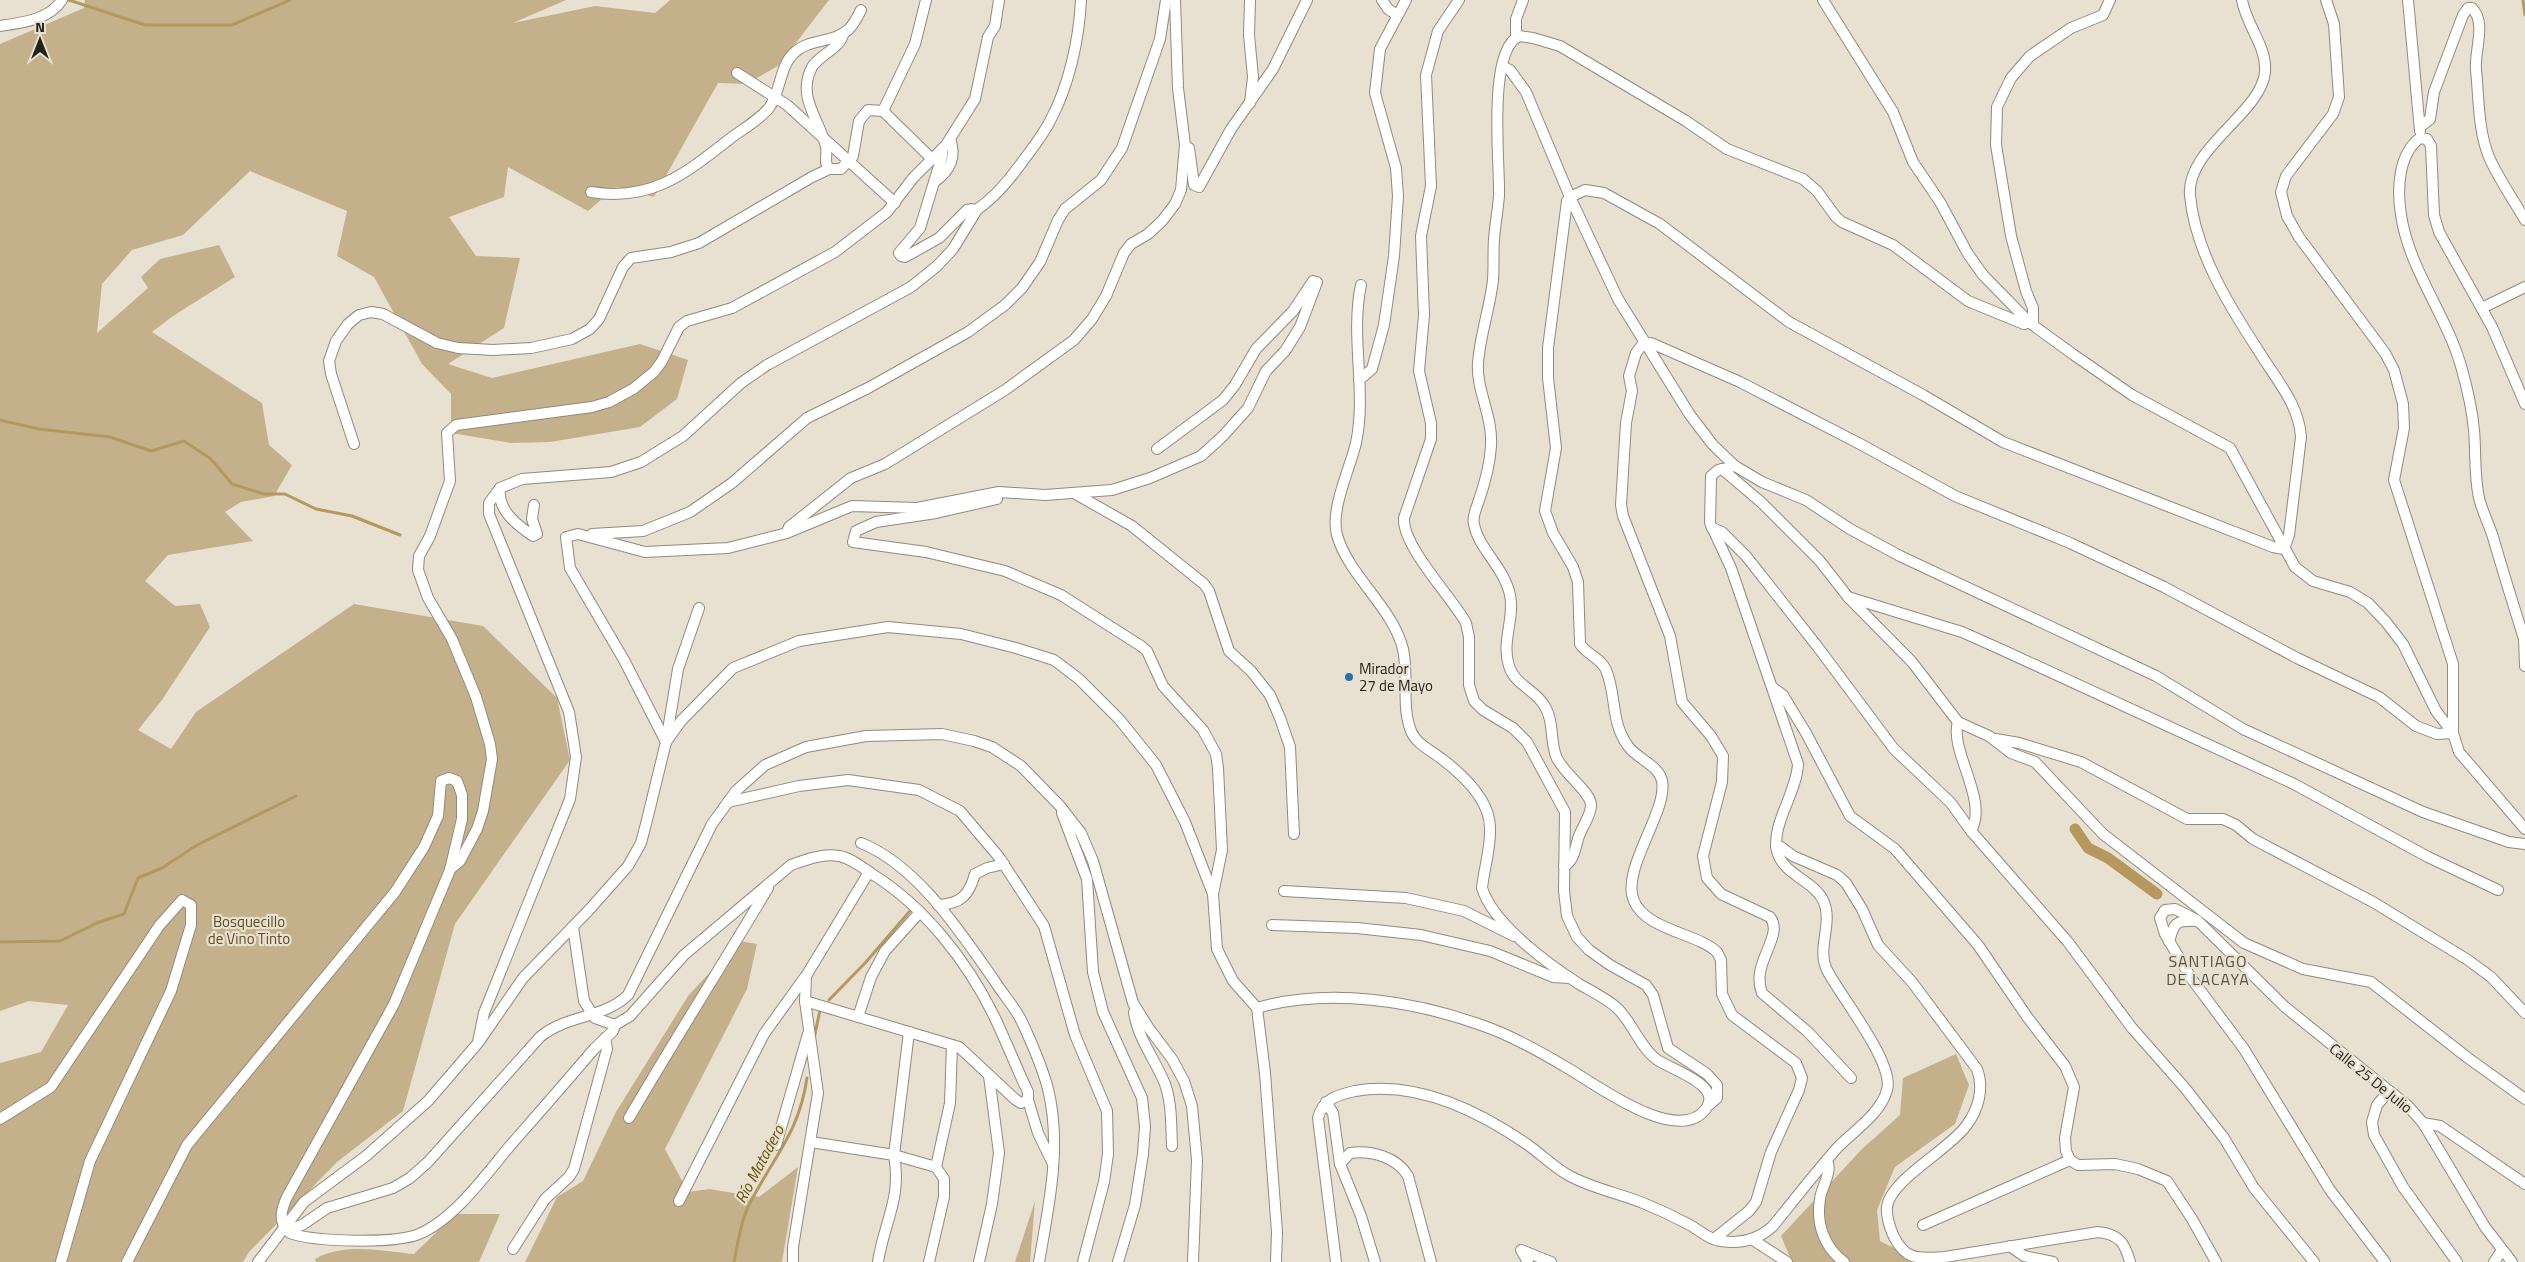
<svg xmlns="http://www.w3.org/2000/svg" width="2525" height="1262" font-family="'Titillium Web',sans-serif">
	<style>
		.green { fill: #c4b18c }
		.lines { fill: none; stroke-linecap: round; stroke-linejoin: round }
		.stream { stroke: #b4985e; stroke-width: 3 }
		.canal { stroke: #b4985e; stroke-width: 11 }
		.minor-casing { stroke: #918a7d; stroke-width: 12 }
		.minor { stroke: #fff; stroke-width: 10 }
		.poi-dot { fill: #2e6fa5; stroke: #e8e1d2; stroke-width: 2 }
		.labels { text-anchor: middle; dominant-baseline: central; stroke-width: 4.5; stroke-linejoin: round; paint-order: stroke }
		.poi-label { font-size: 15px; fill: #26231e; stroke: #e8e1d2; text-anchor: start }
		.park-label { font-size: 15px; fill: #604b1d; stroke: #e8e1d2 }
		.street-label { font-size: 15px; fill: #26231e; stroke: #e8e1d2 }
		.neighbourhood-label { font-size: 16px; letter-spacing: 1px; fill: #585246; stroke: #e8e1d2 }
		.water-label { font-size: 16px; font-style: italic; fill: #6c5003; stroke: #e8e1d2 }
	</style>
	<rect width="100%" height="100%" fill="#e8e1d2"/>
	<g class="green">
		<polygon points="85,0 566,0 513,23 595,6 655,13 670,0 829,0 778,66 746,84 718,83 654,197 616,187 588,211 508,167 504,197 449,217 476,256 520,258 504,328 448,364 492,378 640,344 688,360 677,399 640,427 550,442 511,443 451,433 451,394 422,364 374,277 337,256 347,211 250,171 183,235 132,250 102,284 97,333 148,288 141,277 160,259 219,245 235,277 173,316 152,332 262,403 269,445 292,465 274,496 241,502 225,512 253,541 168,555 145,581 175,606 200,604 210,627 162,700 138,730 171,749 196,712 354,604 483,626 557,698 570,760 455,924 403,1111 337,1162 249,1252 243,1262 0,1262 0,1063 41,1052 68,1005 29,1001 0,1011 0,44 84,8"/>
		<polygon points="739,941 757,944 747,989 665,1149 688,1192 709,1189 759,1197 798,1167 782,1262 525,1262 557,1197 583,1181 616,1112 688,996"/>
		<polygon points="1956,1054 1969,1085 1955,1124 1895,1167 1877,1210 1880,1241 1922,1262 1792,1262 1781,1236 1862,1149 1900,1115 1903,1078"/>
		<polygon points="1035,1201 1030,1262 1015,1262"/>
		<path d="M455,1214h45l-21,48h-163l-1,-3c28,-17 68,-8 99,-5z"/>
	</g>
	<g class="lines">
		<g class="stream">
			<polyline points="69,0 145,25 232,25 290,0"/>
			<polyline points="2523,0 2525,15"/>
			<polyline points="0,420 39,429 110,437 151,451 184,441 211,459 232,484 264,494 285,494 316,509 352,516 400,535"/>
			<polyline points="0,942 60,941 97,923 124,914 138,878 162,868 197,845 296,796"/>
			<polyline points="829,1000 866,962 910,911"/>
			<polyline points="814,1039 820,1010"/>
			<path d="M734,1262c4,-19 7,-42 16,-59 24,-47 49,-70 57,-125"/>
		</g>
		<polyline class="canal" points="2075,829 2088,848 2108,858 2157,894"/>
		<defs>
			<g id="minor">
				<polyline points="1382,0 1388,9 1397,15"/>
				<path d="M1459,0l-21,31 -12,44 5,111 -10,50 3,79 -5,56 12,52v16l-27,79c-2,28 47,78 62,105l3,14v48l5,16 9,9 30,18 14,14 38,70 -1,79 3,25 10,21 12,13 21,15 36,20 7,10 15,53 39,26 10,11v13l-8,7"/>
				<polyline points="1823,0 1893,112 1913,162 1940,202 1968,254 1983,275 2030,323 2074,355 2132,395 2230,448 2295,567 2313,581 2350,592 2368,603 2386,622 2403,644 2436,711 2453,733 2459,752 2525,829"/>
				<polyline points="2408,0 2420,131"/>
				<path d="M0,26c21,-3 49,-6 62,-26"/>
				<polyline points="1516,38 1516,19 1523,0"/>
				<polyline points="1502,66 1510,70 1526,92 1570,197 1618,299 1690,415 1713,445 1735,466 1762,482 1806,500 1850,529 1900,556 2156,676 2243,729 2423,812 2509,842 2525,844"/>
				<polyline points="737,73 787,105 895,203"/>
				<polyline points="1250,103 1253,77 1249,35 1250,0"/>
				<polyline points="883,111 915,44 926,0"/>
				<path d="M2420,127l10,-8 4,-27 29,-77 5,-7h4c15,15 2,43 4,62 3,29 2,60 13,87 9,21 24,42 36,63"/>
				<polyline points="1189,148 1194,185 1199,187 1231,129 1273,69 1307,0"/>
				<path d="M829,169c-6,-7 -1,-14 -3,-22 -6,-27 -30,-50 -14,-80 7,-12 29,-19 31,-33"/>
				<path d="M934,182c16,-11 23,-24 16,-43"/>
				<path d="M591,192c61,10 95,-19 140,-54 12,-9 28,-18 38,-30 12,-16 10,-41 25,-55 15,-15 39,-9 55,-24 5,-5 9,-13 12,-19"/>
				<path d="M975,211c18,-12 32,-28 45,-46 10,-14 22,-28 30,-44 19,-35 29,-81 31,-121"/>
				<polyline points="2482,308 2525,287"/>
				<polyline points="1359,380 1372,369 1384,325 1394,256 1398,196 1396,168 1375,93 1380,49 1406,0"/>
				<path d="M2525,404l-33,-77 -53,-95 -5,-17 -3,-69 -4,-7 -7,-1c-22,16 -23,52 -19,77 8,54 45,99 60,151 6,21 11,42 13,64 2,23 0,45 5,68 3,13 10,26 14,39 10,35 21,70 32,105"/>
				<polyline points="354,444 331,374 329,361 336,341 348,324 359,315 371,312 383,314 437,343 458,348 493,350 531,348 572,339 590,329 599,319 623,267 631,258 671,252 699,243 812,177 829,169 841,169 853,156 859,121 868,110 883,111 931,158"/>
				<polyline points="1157,449 1223,400 1235,385 1256,349 1293,311 1313,281 1317,282 1300,327 1285,351 1266,371 1248,408 1223,436 1201,456 1150,478 1112,490 1045,495 999,492 917,508 852,506 787,533 728,548 645,552 578,534 566,537 570,568 624,660 666,742 681,721 733,668 799,641 888,627 961,634 1016,648 1054,660 1079,679 1119,719 1156,765 1185,822 1213,894"/>
				<polyline points="1722,469 1762,503 1819,560 1848,597 1912,662 1958,722 1989,736 2011,753 2035,762 2103,834 2244,943 2303,969 2371,982 2468,1058 2525,1099"/>
				<polyline points="1074,493 1132,526 1204,584 1209,591 1229,651 1251,671 1270,695 1280,718 1290,747 1294,834"/>
				<polyline points="997,499 936,513 876,522 856,531 853,542 926,552 1005,571 1061,595 1141,646 1147,651 1163,686 1203,730 1216,754 1218,768 1222,850 1213,894 1217,949 1233,981 1257,1008 1265,1073 1277,1232 1276,1262"/>
				<path d="M534,505l-2,14 5,15 -4,2c-16,-11 -36,-26 -33,-48l22,-9 89,-7 30,-10 42,-26 58,-53 26,-18 144,-78 26,-21 16,-17 22,-36 -3,-4 -5,1 -28,28 -34,19 -4,-1 -2,-3 21,-25 22,-72v-7"/>
				<polyline points="1712,528 1722,532 1746,556 1817,646 1894,749 1951,803 1971,831 2068,942 2132,1028 2185,1088 2224,1138 2254,1188 2314,1262"/>
				<polyline points="787,532 789,527 851,478 885,464 1005,390 1074,340 1092,319 1106,296 1124,253 1131,244 1148,234 1162,221 1175,204 1181,190 1185,145 1178,88 1175,0"/>
				<polyline points="592,534 643,531 690,512 732,483 807,418 868,388 968,332 1005,305 1022,288 1040,262 1058,220 1065,209 1101,180 1122,148 1160,39 1166,0"/>
				<polyline points="1848,597 1962,632 1998,648 2294,784 2428,857 2498,890"/>
				<polyline points="2524,638 2525,666"/>
				<polyline points="1772,687 1783,695 1806,733 1850,816 1895,849 1978,945 2028,1018 2065,1066 2074,1087 2065,1138 2066,1151 2070,1160 2078,1165 2115,1164 2138,1169 2167,1181 2192,1219 2216,1262"/>
				<path d="M1958,722c-9,29 31,78 13,109"/>
				<polyline points="1996,739 2019,743 2081,762 2187,819 2223,819 2236,825 2253,839 2373,902 2468,960 2491,977 2525,1013"/>
				<polyline points="728,802 799,786 848,780 919,790 960,811 999,857 1044,926 1075,1035 1107,1111 1108,1154 1104,1182 1083,1262"/>
				<polyline points="1062,813 1087,879 1093,972 1103,1012 1142,1098 1145,1126 1143,1154 1135,1205 1118,1262"/>
				<path d="M861,843c56,22 100,90 133,137 8,13 19,25 26,38 9,18 23,51 28,71 14,57 1,116 -9,173"/>
				<path d="M1776,846l5,1 12,9 44,19 9,8 16,26 16,36 34,37 65,87c7,19 2,40 -11,57 -16,23 -76,54 -79,81 -1,10 3,21 7,30 13,25 26,21 51,20l153,-25c21,2 27,11 32,30"/>
				<path d="M1564,866c10,-5 11,-17 14,-27 3,-11 12,-21 13,-33 1,-14 -29,-33 -35,-50 -6,-16 -2,-36 -12,-51 -10,-16 -29,-20 -35,-39 -8,-24 6,-48 1,-71 -6,-28 -32,-47 -36,-71 -2,-8 2,-14 4,-21 6,-17 12,-39 13,-57 2,-30 -15,-56 -13,-83 2,-28 12,-55 15,-83 1,-14 0,-27 1,-41 1,-14 4,-29 5,-44 1,-31 -12,-144 20,-159l14,2 27,8 126,75 41,28 76,30 14,12 19,26 6,5 51,23 75,56 56,23 9,-3v-13l-7,-17 -15,-55 -15,-91 1,-38 14,-29 19,-22 41,-28 32,-13 7,-15"/>
				<polyline points="450,869 460,861 477,829 483,811 492,759 490,744 476,697 452,639 428,598 418,570 419,556 430,536 450,481 447,433 456,425 592,407 609,402 633,389 654,372 662,361 679,327 687,321 732,308 835,252 887,212 913,178 946,145 975,99 988,37 995,26 999,0"/>
				<polyline points="1284,891 1406,898 1464,911 1514,936"/>
				<path d="M938,905c23,-1 31,-10 37,-31l12,-6 17,-4"/>
				<polyline points="1272,925 1357,928 1421,935 1490,951 1553,977 1569,978"/>
				<path d="M573,927l11,74 11,17 20,7 15,-9 54,-61 107,-90c14,-5 31,-12 48,-9 12,2 23,11 33,18 52,32 95,87 122,142 12,25 22,51 34,76v8l-7,3 -5,-3 -57,-53 -154,-46"/>
				<path d="M2169,942c5,-19 6,-22 27,-21"/>
				<path d="M1257,1008c72,-21 158,-7 227,18 28,10 55,25 80,40 29,16 111,80 141,44 20,-25 -34,-40 -49,-51 -16,-12 -24,-37 -39,-51 -11,-10 -26,-17 -38,-24 -31,-20 -86,-60 -97,-96 2,-20 9,-40 8,-60 0,-28 -27,-53 -48,-69 -10,-8 -26,-15 -31,-28 -10,-25 -2,-55 -8,-82 -11,-43 -54,-72 -66,-114 -7,-26 13,-66 19,-92 11,-52 -6,-106 5,-158"/>
				<path d="M1134,1012c3,25 22,49 31,72 7,20 6,41 7,62"/>
				<polyline points="858,1017 871,977 885,951 920,912"/>
				<polyline points="478,1042 484,1013 570,799 576,757 569,712 489,514 489,503 500,488"/>
				<path d="M1851,1078l-43,-46 -46,-39c-12,-30 23,-57 8,-76l-49,-23 -14,-16 -4,-22 19,-74 1,-26 -12,-20 -29,-34 -12,-66 -47,-120 -2,-11 5,-82 6,-32 -3,-15 7,-23 6,-8 9,-2 89,39 122,63 93,51 115,47 94,44 133,71 82,39 37,29 21,8 16,-1v-69l-59,-184 10,-52 -1,-24 -9,-34 -9,-17 -86,-116 -12,-21 -6,-24 5,-16 47,-62 6,-17 -5,-73 -8,-24"/>
				<polyline points="2389,1091 2377,1105 2372,1122 2374,1135 2403,1187 2457,1262"/>
				<polyline points="1028,1100 1038,1133 1053,1164"/>
				<polyline points="1326,1102 1333,1113 1340,1164 1361,1216 1375,1262"/>
				<path d="M629,1118c45,-77 93,-153 139,-230"/>
				<polyline points="0,1119 51,1087 159,926 182,900 191,905 191,925 171,991 90,1161 61,1262"/>
				<polyline points="2423,1123 2440,1126 2525,1184"/>
				<polyline points="811,1142 894,1155 936,1167"/>
				<polyline points="776,1145 808,1034"/>
				<path d="M1827,1161c6,10 -6,27 -7,38 -4,25 4,48 24,63"/>
				<path d="M1340,1164l10,-11c21,-3 47,4 58,23l23,86"/>
				<polyline points="679,1201 764,1034 805,977"/>
				<polyline points="1923,1225 2070,1160"/>
				<path d="M287,1230l3,3c24,9 105,11 129,1 35,-15 66,-58 90,-87 28,-32 57,-65 85,-98l19,-18 2,-6"/>
				<path d="M1714,1239l35,-28 7,-9 15,-50 28,-62 3,-12 -6,-15 -64,-48 -10,-21 -1,-34 -4,-8c-20,-19 -71,-22 -83,-51 -14,-31 34,-89 28,-120 -3,-16 -25,-22 -34,-35 -18,-25 -11,-50 -22,-76 -5,-12 -20,-16 -26,-26l-2,-62 -5,-15 -20,-34 -8,-22 11,-63 -8,-70v-30l19,-147 3,-4 15,-7 19,3 56,31 129,98 134,73 80,47 270,105 11,2 5,-14 12,-98c-2,-33 -26,-59 -43,-87 -30,-46 -63,-99 -68,-155 -4,-46 72,-83 75,-123 2,-26 -19,-47 -23,-72"/>
				<polyline points="1753,1240 1787,1262"/>
				<polyline points="2010,1246 2024,1256 2053,1262"/>
				<polyline points="513,1249 545,1199 569,1177 574,1169 607,1049 605,1038"/>
				<path d="M127,1262l60,-117 208,-253 29,-45 14,-31 3,-35 8,-3 8,3 5,14v24l-12,51 -56,134 -107,193c-5,11 -9,23 0,33l15,-5 25,-17 66,-20 17,-10 18,-16 112,-125c28,-23 63,-18 88,-42l84,-171 24,-33 29,-26 41,-18 60,-11 76,-2 32,7 18,6 29,19 39,40 21,27 12,28 40,142 15,24 24,32 12,22 8,25 5,54 -4,102"/>
				<polyline points="258,1262 304,1202 366,1156 428,1101 478,1043 523,978 589,910 628,866 641,843 647,820 666,742 678,669 699,608"/>
				<polyline points="793,1262 793,1247 818,1093 805,1001 806,976 869,872"/>
				<path d="M878,1262c6,-40 24,-63 16,-107l15,-123"/>
				<polyline points="929,1262 944,1197 944,1179 936,1167 950,1103 952,1045"/>
				<polyline points="979,1262 992,1204 999,1153 989,1076"/>
				<path d="M1336,1262l-18,-144c5,-19 19,-23 37,-27 62,-11 124,20 173,54 14,10 26,22 40,30 23,13 50,18 75,28 15,6 30,13 45,21 10,5 21,16 33,17 20,3 37,-1 52,-15 21,-26 42,-53 65,-79 16,-16 43,-34 49,-57 8,-27 -47,-94 -60,-120 -11,-22 7,-47 -4,-70 -10,-20 -40,-25 -46,-49 -6,-26 20,-59 21,-87l-67,-196 -21,-45 1,-47 7,-6 17,-4"/>
				<polyline points="1528,1262 1521,1250 1551,1262"/>
				<polyline points="2385,1262 2330,1190 2244,1049 2191,978 2165,934 2160,918 2165,910 2175,909 2197,920 2285,1007 2408,1106 2423,1123 2485,1227 2512,1262"/>
				<polyline points="2494,1262 2502,1250"/>
			</g>
		</defs>
		<use href="#minor" class="minor-casing"/>
		<use href="#minor" class="minor"/>
	</g>
	<circle class="poi-dot" cx="1349" cy="677" r="5"/>
	<g class="labels">
		<g class="poi-label">
			<text x="1359" y="668">Mirador<tspan x="1359" dy="17">27 de Mayo</tspan></text>
		</g>
		<g class="park-label">
			<text x="249" y="921">Bosquecillo<tspan x="249" dy="17">de Vino Tinto</tspan></text>
		</g>
		<g class="street-label">
			<text transform="translate(2371 1078) rotate(39)">Calle 25 De Julio</text>
		</g>
		<g class="neighbourhood-label">
			<text x="2208" y="961">SANTIAGO<tspan x="2208" dy="18">DE LACAYA</tspan></text>
		</g>
		<g class="water-label">
			<text transform="translate(759 1164) rotate(-62)">Río Matadero</text>
		</g>
	</g>
	<g transform="translate(40 40)" stroke="#e8e1d2" stroke-width="4" paint-order="stroke">
	<path d="M0-4L9 19L0 12L-9 19Z" fill="#26231e"/>
	<text y="-8" font-size="14" font-weight="bold" text-anchor="middle" fill="#26231e">N</text>
	</g>
</svg>
